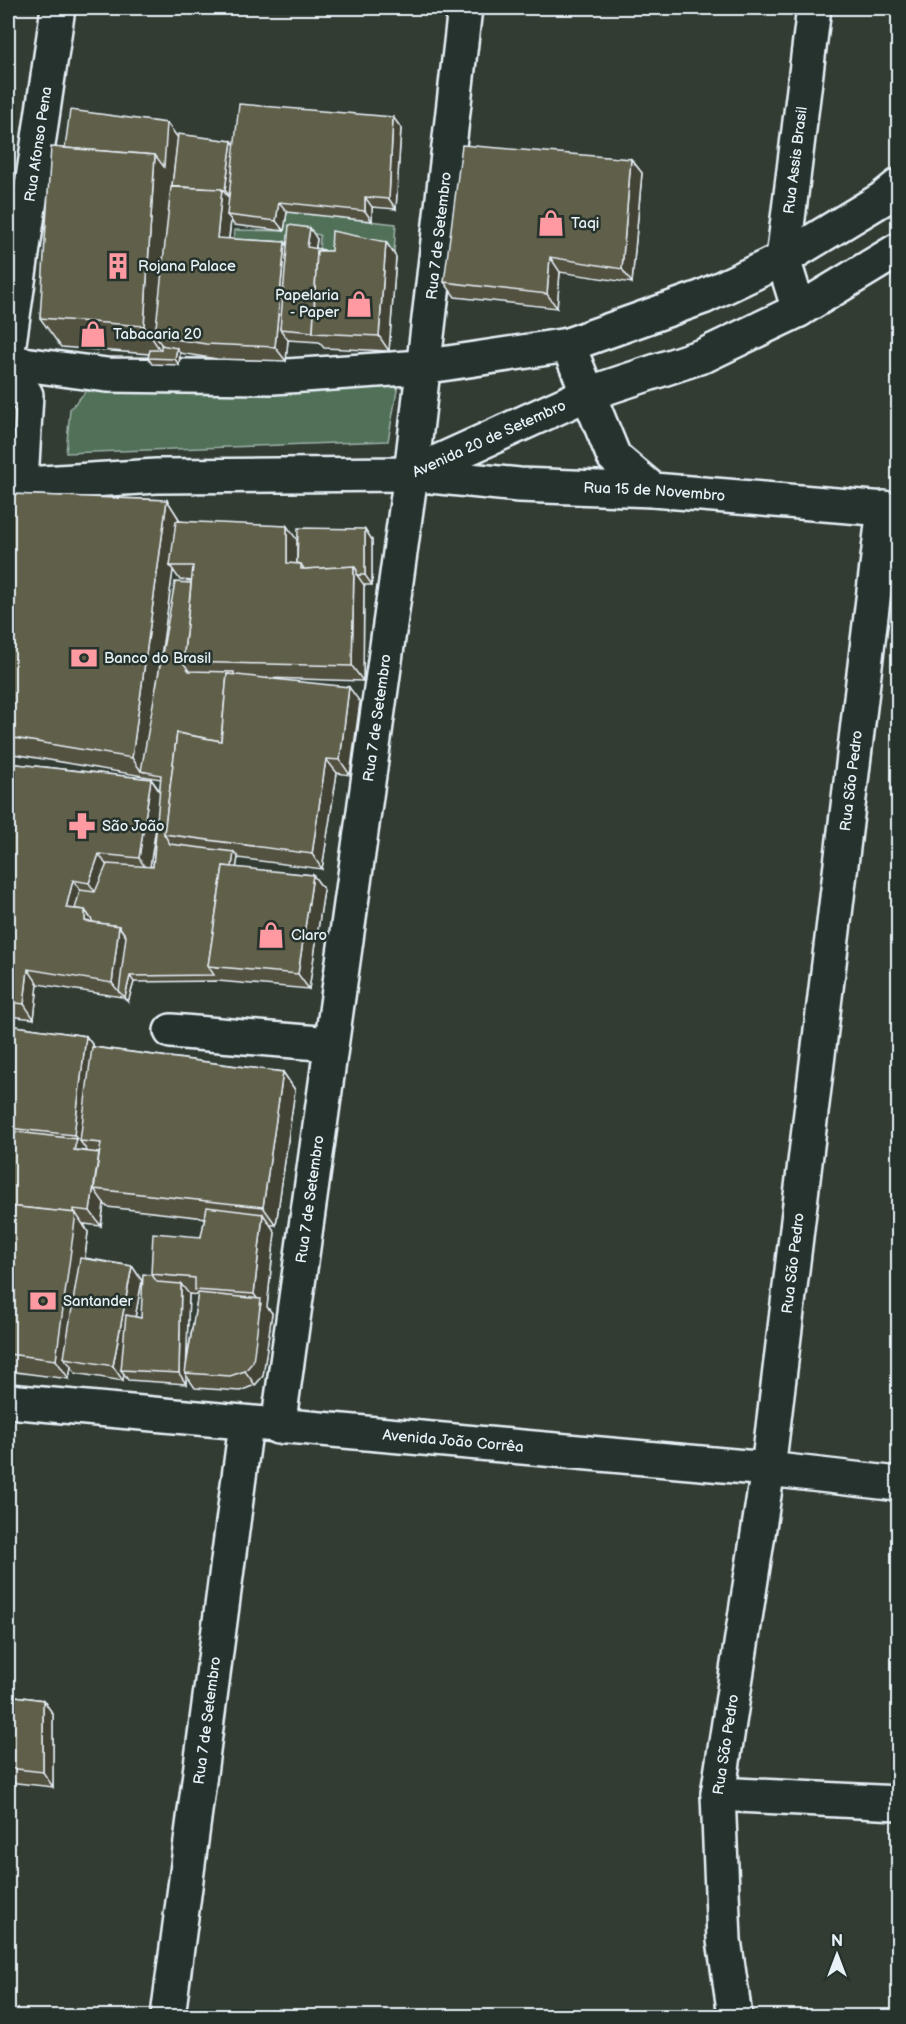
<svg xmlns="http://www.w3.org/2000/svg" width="906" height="2024" font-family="'Balsamiq Sans',sans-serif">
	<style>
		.green { fill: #517058; stroke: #9cb0a8; stroke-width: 1.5 }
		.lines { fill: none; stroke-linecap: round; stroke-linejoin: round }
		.minor-casing { stroke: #e8f1f8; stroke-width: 38 }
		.major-casing { stroke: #e8f1f8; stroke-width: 38 }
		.minor { stroke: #26332d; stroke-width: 33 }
		.major { stroke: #26332d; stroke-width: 33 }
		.wall { fill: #535140; stroke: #e8f1f8; stroke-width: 1.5; fill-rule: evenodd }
		.shaded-wall { fill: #434234; stroke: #e8f1f8; stroke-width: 1.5 }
		.building { fill: #605e4a; stroke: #e8f1f8; stroke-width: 1.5 }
		.labels { text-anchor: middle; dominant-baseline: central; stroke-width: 5; stroke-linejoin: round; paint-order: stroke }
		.street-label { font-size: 15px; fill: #e8f1f8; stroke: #26332d }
		.poi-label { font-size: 15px; fill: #e8f1f8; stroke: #26332d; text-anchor: start }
	</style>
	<rect width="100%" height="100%" fill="#323c33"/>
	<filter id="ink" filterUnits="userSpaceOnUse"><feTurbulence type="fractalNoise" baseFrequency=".0167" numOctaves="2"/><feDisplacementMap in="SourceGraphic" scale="12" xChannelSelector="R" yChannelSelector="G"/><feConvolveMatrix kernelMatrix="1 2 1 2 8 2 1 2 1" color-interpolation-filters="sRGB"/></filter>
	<g filter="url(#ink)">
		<g class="green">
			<polygon points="287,212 396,224 394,252 341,242 338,263 319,254 320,235 295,231 292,253 233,248 235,230 284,231"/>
			<polygon points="398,385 388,441 66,453 70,409 89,388"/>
		</g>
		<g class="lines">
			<defs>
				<g id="minor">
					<path id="s1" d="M799,310l-16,-51 31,-251"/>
					<polyline points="568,345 614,457 653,490"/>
					<path id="s2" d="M8,350l50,-342"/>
					<path id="s3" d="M411,474l108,11 134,5 245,20"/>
					<polyline points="171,1031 331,1044"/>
					<path id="s4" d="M278,1427l133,-953 54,-466"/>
					<polyline points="718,1794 898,1803"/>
					<path id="s5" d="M168,2016l78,-592"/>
					<path id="s6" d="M735,2016l-11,-76 -6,-146 50,-325 116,-961"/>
				</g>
				<g id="major">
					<polyline points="8,362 107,375 273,377 422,367 568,345 703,297 783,259 882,199 898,186"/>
					<polyline points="8,365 26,395 22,464 8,476"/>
					<path id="s7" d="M8,485l149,-9 254,-2 176,-80 118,-39 94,-45 99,-60"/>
					<path id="s8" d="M8,1401l760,68 130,15"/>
				</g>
			</defs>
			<use href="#minor" class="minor-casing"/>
			<use href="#major" class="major-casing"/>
			<use href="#minor" class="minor"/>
			<use href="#major" class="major"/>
		</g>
		<g class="wall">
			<polygon points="8,8 14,19 8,18"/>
			<polygon points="393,117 401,128 396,209 372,207 372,221 287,212 284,231 234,225 231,220 229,239 285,242 287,246 317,239 316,248 325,251 331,251 386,242 396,257 389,351 324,348 319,342 288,340 286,361 217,359 180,353 179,365 152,364 148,358 149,354 61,347 40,318 65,148 167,123 177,137 232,141 235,145"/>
			<polygon points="631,159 642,173 632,283 560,272 557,308 455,297 444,282"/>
			<polygon points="8,405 15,411 13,447 8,447"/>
			<path d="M8,494l159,6 12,19v2l118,19v23l68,-34 7,11v45h-8l-1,96 -96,-3 93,24 -10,73 -13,-2 -15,96 -84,-11 -2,10 77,7 11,15 -15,99 -91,-8 -84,1 -6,20 -6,-5 -84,-13 -4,35 -26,-3v-253l143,16 9,12 1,-12 -153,-26zM173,570l7,10 12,1 -1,2 -32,87zM157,823l-4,44 -3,-1 2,-12z"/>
			<path d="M8,1025l78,11 8,11 189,25 12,18 -19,135h-6l5,7 -8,75 5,6 -9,63 -8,9 -15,6 -45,-3 -9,-13v9l-58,-4 -4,-6 -1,7 -48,-8 -4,-7 -2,13 -61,-8zM104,1203l3,4 98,11 -4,19 -50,37 1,1 -11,43 -6,-1 7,-36 -10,-15 -47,-8 3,-26 -4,-8 17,2zM189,1294l9,1 -12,68z"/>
			<polygon points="8,1695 43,1700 53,1714 53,1787 8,1782"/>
		</g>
		<g class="shaded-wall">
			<polygon points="8,8 16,8 14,19 8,9"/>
			<polygon points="393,117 401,128 396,209 389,199"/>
			<polygon points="167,123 178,138 172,186 176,191 155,336 165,349 164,356 144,326 155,155"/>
			<polygon points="232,141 239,151 232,200 225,190"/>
			<polygon points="631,159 642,173 632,283 622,269"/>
			<polygon points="222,189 233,204 227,215 231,220 227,253 217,238"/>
			<polygon points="365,197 372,207 372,221 365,211"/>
			<polygon points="279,202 287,212 284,231 276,221"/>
			<polygon points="310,228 317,239 314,258 307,247"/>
			<polygon points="285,242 295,257 280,329 288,340 286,361 275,347"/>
			<polygon points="386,242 396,257 389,351 379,336"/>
			<polygon points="550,257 560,272 557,308 547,294"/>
			<polygon points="177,348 180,353 179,365 175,359"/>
			<polygon points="12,406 15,411 13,447 10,442"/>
			<polygon points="167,500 179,519 173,566 170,566 173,570 145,772 141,771 132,758"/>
			<polygon points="287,526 297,540 297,578 287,563"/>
			<polygon points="365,529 372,540 372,585 365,575"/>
			<polygon points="354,566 360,575 357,575 364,585 363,681 352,666"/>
			<polygon points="349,687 360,702 350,775 340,760"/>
			<polygon points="326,759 337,773 322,869 312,854"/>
			<polygon points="151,779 161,794 149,873 139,858"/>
			<polygon points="234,852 238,857 220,967 216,967"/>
			<polygon points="99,854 109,869 99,898 89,883"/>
			<polygon points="313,875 324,890 309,989 298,974"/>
			<polygon points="73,880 84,895 78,918 66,908"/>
			<polygon points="85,910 95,925 85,921"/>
			<polygon points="119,926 129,941 119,992 112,983"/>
			<polygon points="28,969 38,984 34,1019 24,1004"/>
			<polygon points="130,976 134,982 128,1002 125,997"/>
			<polygon points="86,1036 99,1054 80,1141 87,1151 74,1150 77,1139 74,1135"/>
			<polygon points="283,1072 295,1090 276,1225 263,1207"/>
			<polygon points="99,1153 94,1189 104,1203 101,1226 90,1211"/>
			<polygon points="73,1209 88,1232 72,1359 64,1358 71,1366 69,1379 56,1360"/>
			<polygon points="263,1214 275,1232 267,1307 272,1313 263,1376 255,1385 245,1371 261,1304 254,1294"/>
			<polygon points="132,1266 142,1281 125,1370 121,1370 124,1374 123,1381 113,1366"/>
			<polygon points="181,1284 189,1294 186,1373 185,1373 186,1375 186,1384 179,1373"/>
			<polygon points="43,1700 53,1714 53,1787 43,1772"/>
		</g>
		<g class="building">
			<polygon points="239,104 393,117 389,199 365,197 365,211 279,202 276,221 227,215"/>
			<polygon points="70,110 167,123 164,167 155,155 65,148"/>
			<polygon points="178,134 232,141 225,190 172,186"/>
			<polygon points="462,145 631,159 622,269 550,257 547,294 444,282"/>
			<polygon points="51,147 155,155 144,326 40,318"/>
			<polygon points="171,187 222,189 217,238 285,242 275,347 206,344 155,336"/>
			<polygon points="289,225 310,228 307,247 324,250 324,251 317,251 313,332 280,329"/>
			<polygon points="332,231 386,242 379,336 313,333 317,251 331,251"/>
			<polygon points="161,345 177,348 175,359 148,358 150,350 161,350"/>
			<polygon points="8,405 12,406 10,442 8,442"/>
			<polygon points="8,494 167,500 132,758 8,737"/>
			<polygon points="176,521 287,526 287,563 301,564 301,569 354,566 352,666 183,662 193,566 170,566"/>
			<polygon points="298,528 365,529 365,575 357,575 357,570 354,566 304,569 301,564 297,563"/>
			<polygon points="175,582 191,583 183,662 189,671 234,672 234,675 227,674 221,741 177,733 164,834 170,844 234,852 232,867 223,866 208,966 214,975 130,976 125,997 119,992 126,936 119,926 92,922 92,920 85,910 75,909 80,890 95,892 107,864 153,867 161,775 141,771"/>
			<polygon points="227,674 349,687 340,760 326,759 312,854 164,834 177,733 221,741"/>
			<polygon points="8,763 151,779 139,858 99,854 89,883 73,880 66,908 85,910 85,921 119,926 112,983 28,969 24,1004 8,1002"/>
			<polygon points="223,866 313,875 298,974 208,966"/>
			<polygon points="8,1025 86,1036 74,1135 8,1128"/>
			<polygon points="92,1047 283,1072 263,1207 94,1189 101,1143 80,1141"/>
			<polygon points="8,1131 77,1139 74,1150 99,1153 90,1211 73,1209 73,1213 8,1206"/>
			<polygon points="8,1206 76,1213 56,1360 8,1354"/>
			<polygon points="207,1207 263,1214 254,1294 195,1290 195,1278 151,1274 153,1233 201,1237"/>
			<polygon points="80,1258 132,1266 113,1366 64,1358"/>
			<polygon points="143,1274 152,1275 157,1282 181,1284 179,1373 121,1370 126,1315 141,1318"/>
			<polygon points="198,1293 261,1299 253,1362 245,1371 230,1376 185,1373"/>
			<polygon points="8,1695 43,1700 43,1772 8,1768"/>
		</g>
	</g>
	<defs>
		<symbol id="shop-bare" viewBox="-9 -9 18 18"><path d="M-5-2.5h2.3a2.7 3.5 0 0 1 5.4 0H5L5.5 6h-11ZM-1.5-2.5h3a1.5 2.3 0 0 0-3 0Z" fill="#ff9aa2" stroke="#26332d" stroke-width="2.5" paint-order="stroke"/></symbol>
		<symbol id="building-bare" viewBox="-9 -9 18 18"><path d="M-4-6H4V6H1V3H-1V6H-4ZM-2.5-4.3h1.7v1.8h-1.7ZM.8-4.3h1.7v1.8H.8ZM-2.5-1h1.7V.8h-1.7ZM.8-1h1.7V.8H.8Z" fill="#ff9aa2" stroke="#26332d" stroke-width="2.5" paint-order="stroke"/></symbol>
		<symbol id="bank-bare" viewBox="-9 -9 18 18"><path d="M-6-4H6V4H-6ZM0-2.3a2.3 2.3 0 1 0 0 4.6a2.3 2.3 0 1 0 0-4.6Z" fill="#ff9aa2" stroke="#26332d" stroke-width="2.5" paint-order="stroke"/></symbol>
		<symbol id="pharmacy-bare" viewBox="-9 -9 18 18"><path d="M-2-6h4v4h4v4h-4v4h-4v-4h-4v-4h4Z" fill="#ff9aa2" stroke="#26332d" stroke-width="2.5" paint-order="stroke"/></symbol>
	</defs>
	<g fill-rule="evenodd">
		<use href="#shop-bare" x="532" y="204" width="38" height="38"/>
		<use href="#building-bare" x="99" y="247" width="38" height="38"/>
		<use href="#shop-bare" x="340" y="285" width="38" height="38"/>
		<use href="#shop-bare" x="74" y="315" width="38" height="38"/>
		<use href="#bank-bare" x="65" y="639" width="38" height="38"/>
		<use href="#pharmacy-bare" x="63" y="807" width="38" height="38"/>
		<use href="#shop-bare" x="252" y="916" width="38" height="38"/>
		<use href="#bank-bare" x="24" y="1282" width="38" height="38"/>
	</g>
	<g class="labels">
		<g class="street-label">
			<text stroke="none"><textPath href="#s2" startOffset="208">Rua Afonso Pena</textPath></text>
			<text stroke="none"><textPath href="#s1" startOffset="153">Rua Assis Brasil</textPath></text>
			<text stroke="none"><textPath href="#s4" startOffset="1202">Rua 7 de Setembro</textPath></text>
			<text stroke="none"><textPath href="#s7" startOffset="489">Avenida 20 de Setembro</textPath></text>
			<text stroke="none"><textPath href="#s3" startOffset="244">Rua 15 de Novembro</textPath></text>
			<text stroke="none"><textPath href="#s4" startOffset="716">Rua 7 de Setembro</textPath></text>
			<text stroke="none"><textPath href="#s6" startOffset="1245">Rua São Pedro</textPath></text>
			<text stroke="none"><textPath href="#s4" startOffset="230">Rua 7 de Setembro</textPath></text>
			<text stroke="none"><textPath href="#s6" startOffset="759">Rua São Pedro</textPath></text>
			<text stroke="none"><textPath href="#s8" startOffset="447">Avenida João Corrêa</textPath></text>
			<text stroke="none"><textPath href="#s5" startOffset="298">Rua 7 de Setembro</textPath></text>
			<text stroke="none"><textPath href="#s6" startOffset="273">Rua São Pedro</textPath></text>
		</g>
		<g class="poi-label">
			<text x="571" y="223">Taqi</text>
			<text x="138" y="266">Rojana Palace</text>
			<text x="339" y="295" text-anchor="end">Papelaria<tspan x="339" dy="17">- Paper</tspan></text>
			<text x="113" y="334">Tabacaria 20</text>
			<text x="104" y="658">Banco do Brasil</text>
			<text x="102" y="826">São João</text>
			<text x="291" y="935">Claro</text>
			<text x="63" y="1301">Santander</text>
		</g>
	</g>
	<rect width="906" height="2024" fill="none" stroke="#26332d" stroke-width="30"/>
	<rect x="15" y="15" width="876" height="1994" fill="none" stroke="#e8f1f8" stroke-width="2" filter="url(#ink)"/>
	<g transform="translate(837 1955)" stroke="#26332d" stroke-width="4.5" paint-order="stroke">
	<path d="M0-4.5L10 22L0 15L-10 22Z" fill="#e8f1f8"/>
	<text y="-9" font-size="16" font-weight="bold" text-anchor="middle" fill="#e8f1f8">N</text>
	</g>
</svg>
